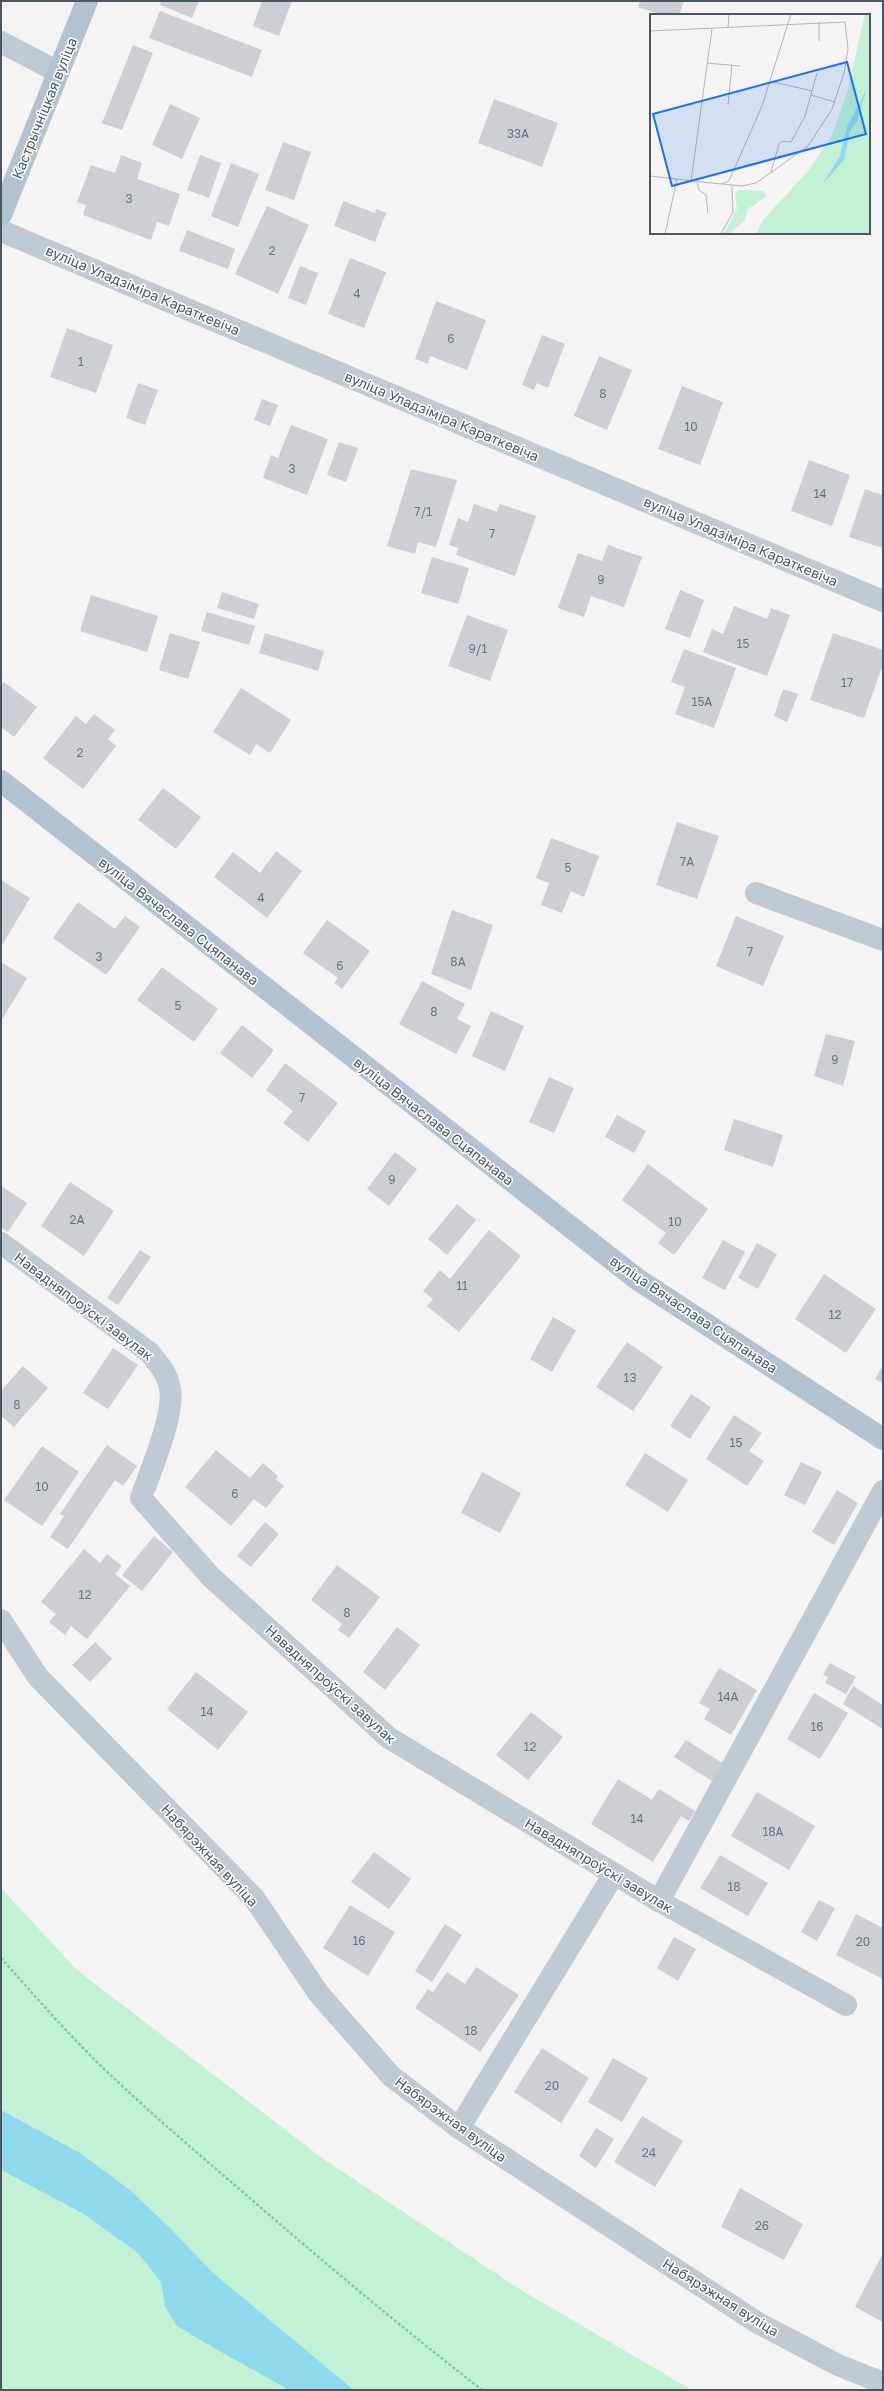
<svg xmlns="http://www.w3.org/2000/svg" width="884" height="2391" font-family="'Golos Text',sans-serif">
	<style>
		.green { fill: #c3f1d5 }
		.water { fill: #90daee }
		.building { fill: #cdcfd5 }
		.lines { fill: none; stroke-linecap: round; stroke-linejoin: round }
		.path { stroke: #7ad0a6; stroke-width: 2.5; stroke-dasharray: 3 2; stroke-linecap: butt }
		.minor { stroke: #c1cad2; stroke-width: 22 }
		.major { stroke: #b3c2d1; stroke-width: 22 }
		.labels { text-anchor: middle; dominant-baseline: central; stroke-width: 3; stroke-linejoin: round; paint-order: stroke }
		.number-label { font-size: 12px; fill: #6b747e }
		.street-label { font-size: 14px; fill: #4a5661; stroke: #fff }
		.inset-road { fill: none; stroke: #b1b4b9; stroke-width: 1 }
		.view { fill: #1a73e8; fill-opacity: 0.15; stroke: #1a73e8; stroke-width: 2 }
		.inset-edge { fill: none; stroke: #4a5661; stroke-width: 2 }
	</style>
	<rect width="100%" height="100%" fill="#f5f3f3"/>
	<polygon class="green" points="1,1888 77,1970 322,2158 521,2290 692,2390 1,2390"/>
	<polygon class="water" points="1,2110 80,2153 130,2190 171,2229 212,2272 354,2390 289,2390 202,2341 176,2325 165,2306 161,2282 138,2253 84,2214 1,2170"/>
	<g class="building">
		<polygon points="161,1 199,1 192,18 160,5"/>
		<polygon points="262,1 292,1 279,36 253,26"/>
		<polygon points="640,1 684,1 679,15 661,15 638,7"/>
		<polygon points="160,11 262,50 252,77 149,38"/>
		<polygon points="133,45 153,53 122,130 102,123"/>
		<polygon points="494,99 558,123 542,167 478,143"/>
		<polygon points="170,104 200,118 182,159 152,145"/>
		<polygon points="283,142 311,152 294,200 265,190"/>
		<polygon points="121,155 142,163 137,179 180,194 169,226 157,222 151,240 83,215 86,205 77,202 91,165 115,173"/>
		<polygon points="200,155 221,163 209,198 187,190"/>
		<polygon points="231,163 259,174 238,227 211,216"/>
		<polygon points="343,201 375,213 376,209 386,213 375,242 334,226"/>
		<polygon points="267,206 309,225 278,294 235,274"/>
		<polygon points="187,230 235,249 228,269 179,251"/>
		<polygon points="350,258 386,272 364,328 328,314"/>
		<polygon points="300,266 318,273 306,305 288,298"/>
		<polygon points="436,301 486,320 467,370 430,356 428,364 415,359"/>
		<polygon points="67,328 113,345 96,393 50,377"/>
		<polygon points="542,335 565,344 548,388 537,383 534,390 522,385"/>
		<polygon points="599,356 632,370 607,430 574,416"/>
		<polygon points="138,383 158,390 145,425 126,418"/>
		<polygon points="682,386 723,402 700,465 658,449"/>
		<polygon points="262,399 278,405 270,426 254,420"/>
		<polygon points="291,425 328,439 307,495 263,478 271,455 278,458"/>
		<polygon points="339,442 358,448 346,482 327,475"/>
		<polygon points="809,460 850,475 832,526 791,511"/>
		<polygon points="411,469 457,480 436,547 418,542 415,554 387,546"/>
		<polygon points="865,489 883,495 883,548 849,537"/>
		<polygon points="474,504 497,512 500,504 536,516 515,576 456,555 458,548 449,545 458,518 468,522"/>
		<polygon points="608,545 642,557 624,607 591,596 584,617 558,608 578,553 602,561"/>
		<polygon points="432,557 469,568 458,604 421,593"/>
		<polygon points="680,590 704,600 690,638 665,629"/>
		<polygon points="222,592 259,604 254,619 217,608"/>
		<polygon points="91,595 158,616 147,652 80,631"/>
		<polygon points="734,606 767,619 771,608 790,615 767,676 703,652 712,629 723,634"/>
		<polygon points="207,612 255,626 249,645 201,631"/>
		<polygon points="467,615 508,630 490,681 448,666"/>
		<polygon points="170,633 200,642 188,679 159,670"/>
		<polygon points="265,633 324,651 318,671 259,653"/>
		<polygon points="833,633 883,650 883,664 864,718 810,700"/>
		<polygon points="684,649 736,668 714,728 675,714 685,687 671,682"/>
		<polygon points="4,682 37,707 14,737 1,727 1,685"/>
		<polygon points="241,688 291,720 270,753 256,744 250,755 213,732"/>
		<polygon points="783,689 798,694 787,722 774,716"/>
		<polygon points="94,714 115,730 108,739 116,746 83,789 43,758 76,716 86,724"/>
		<polygon points="163,788 201,817 176,849 138,820"/>
		<polygon points="677,822 719,836 697,899 656,885"/>
		<polygon points="551,838 599,856 584,897 571,891 562,913 541,905 549,883 536,878"/>
		<polygon points="276,851 302,871 267,918 214,877 233,852 260,873"/>
		<polygon points="1,880 30,898 1,947"/>
		<polygon points="78,902 115,929 125,916 140,927 106,975 53,938"/>
		<polygon points="452,910 493,925 471,990 431,974"/>
		<polygon points="736,916 784,936 763,986 716,966"/>
		<polygon points="327,920 370,951 342,989 334,983 338,978 303,953"/>
		<polygon points="1,962 27,978 1,1021"/>
		<polygon points="162,967 218,1009 194,1042 137,1000"/>
		<polygon points="422,981 465,1004 457,1019 471,1026 456,1054 399,1024"/>
		<polygon points="491,1011 524,1026 505,1071 472,1056"/>
		<polygon points="242,1025 274,1050 252,1078 220,1053"/>
		<polygon points="826,1034 855,1041 843,1086 814,1076"/>
		<polygon points="285,1063 338,1103 308,1142 283,1123 293,1111 266,1090"/>
		<polygon points="549,1077 574,1088 554,1133 529,1122"/>
		<polygon points="617,1115 646,1131 634,1153 605,1137"/>
		<polygon points="734,1119 783,1135 773,1167 724,1150"/>
		<polygon points="395,1152 417,1169 389,1206 367,1189"/>
		<polygon points="648,1164 708,1209 674,1255 658,1243 666,1233 622,1200"/>
		<polygon points="70,1182 114,1211 84,1256 41,1226"/>
		<polygon points="1,1186 27,1203 8,1232 1,1227"/>
		<polygon points="457,1204 476,1220 447,1255 428,1239"/>
		<polygon points="489,1230 521,1256 459,1332 427,1306 433,1299 423,1291 440,1270 450,1279"/>
		<polygon points="723,1240 745,1252 725,1290 702,1278"/>
		<polygon points="757,1243 777,1254 758,1289 738,1278"/>
		<polygon points="140,1250 151,1257 118,1305 107,1298"/>
		<polygon points="824,1274 876,1309 846,1353 795,1319"/>
		<polygon points="553,1317 576,1330 552,1372 530,1359"/>
		<polygon points="627,1342 663,1367 633,1411 596,1387"/>
		<polygon points="113,1348 138,1365 108,1409 83,1393"/>
		<polygon points="883,1365 883,1383 875,1379"/>
		<polygon points="23,1366 48,1388 14,1427 1,1416 1,1391"/>
		<polygon points="691,1394 711,1407 690,1439 670,1426"/>
		<polygon points="734,1415 762,1433 749,1451 764,1461 747,1486 706,1459"/>
		<polygon points="107,1445 137,1466 123,1486 115,1480 68,1549 50,1537 64,1516 60,1514"/>
		<polygon points="42,1446 79,1472 42,1526 4,1500"/>
		<polygon points="216,1450 250,1478 263,1463 278,1476 276,1479 284,1486 266,1508 254,1499 231,1526 185,1487"/>
		<polygon points="645,1453 688,1480 668,1512 625,1485"/>
		<polygon points="801,1462 822,1472 805,1505 784,1495"/>
		<polygon points="482,1472 521,1493 500,1533 461,1513"/>
		<polygon points="837,1490 858,1503 834,1545 812,1532"/>
		<polygon points="265,1522 279,1534 251,1567 237,1556"/>
		<polygon points="154,1536 173,1552 142,1591 122,1575"/>
		<polygon points="84,1549 100,1563 107,1554 122,1566 115,1574 130,1586 87,1639 71,1626 65,1635 49,1622 56,1614 41,1602"/>
		<polygon points="337,1565 380,1597 349,1638 338,1630 342,1624 311,1600"/>
		<polygon points="397,1627 420,1645 385,1690 363,1672"/>
		<polygon points="95,1642 112,1659 90,1682 72,1665"/>
		<polygon points="830,1663 856,1677 846,1694 825,1683 828,1677 823,1675"/>
		<polygon points="719,1668 757,1690 731,1735 704,1719 710,1709 699,1703"/>
		<polygon points="196,1672 248,1712 218,1750 167,1709"/>
		<polygon points="853,1686 883,1705 883,1725 881,1728 843,1704"/>
		<polygon points="814,1693 848,1713 820,1759 787,1739"/>
		<polygon points="531,1712 563,1737 528,1780 496,1755"/>
		<polygon points="686,1740 724,1764 712,1781 674,1757"/>
		<polygon points="618,1779 652,1800 659,1789 695,1811 689,1821 681,1816 653,1862 591,1824"/>
		<polygon points="757,1792 815,1826 789,1870 731,1836"/>
		<polygon points="374,1852 411,1879 389,1909 351,1882"/>
		<polygon points="720,1855 768,1883 748,1916 700,1888"/>
		<polygon points="819,1900 835,1908 817,1941 801,1932"/>
		<polygon points="350,1905 395,1932 368,1976 323,1948"/>
		<polygon points="856,1914 883,1928 883,1979 836,1955"/>
		<polygon points="445,1924 462,1935 432,1982 415,1971"/>
		<polygon points="674,1937 696,1949 678,1981 657,1968"/>
		<polygon points="476,1967 519,1995 480,2052 415,2008 428,1989 433,1992 447,1972 465,1984"/>
		<polygon points="542,2048 589,2078 561,2123 514,2092"/>
		<polygon points="613,2058 648,2078 622,2122 588,2102"/>
		<polygon points="642,2116 683,2141 655,2187 614,2162"/>
		<polygon points="596,2128 614,2139 596,2168 579,2156"/>
		<polygon points="740,2188 803,2224 784,2260 721,2227"/>
		<polygon points="882,2255 883,2255 883,2322 855,2307"/>
	</g>
	<g class="lines">
		<path class="path" d="M1,1958c33,37 66,75 102,110 45,43 93,84 141,125 78,68 157,134 238,197"/>
		<g class="minor">
			<polyline points="1,42 58,72"/>
			<polyline points="1,231 883,601"/>
			<polyline points="756,893 883,940"/>
			<path d="M1,1243l148,109c9,11 19,22 21,37 5,25 -20,83 -29,109l70,79 178,161 270,163 187,104"/>
			<polyline points="1,1620 38,1677 254,1898 319,1994 391,2076 459,2128 758,2323 838,2365 883,2383"/>
			<polyline points="659,1901 883,1491"/>
			<polyline points="459,2128 614,1874"/>
		</g>
		<g class="major">
			<polyline points="1,215 87,1"/>
			<polyline points="1,781 637,1279 883,1439"/>
		</g>
	</g>
	<g class="labels">
		<g class="number-label">
			<text x="518" y="133">33А</text>
			<text x="129" y="198">3</text>
			<text x="272" y="250">2</text>
			<text x="357" y="293">4</text>
			<text x="451" y="338">6</text>
			<text x="81" y="361">1</text>
			<text x="603" y="393">8</text>
			<text x="691" y="426">10</text>
			<text x="292" y="468">3</text>
			<text x="820" y="493">14</text>
			<text x="423" y="511">7/1</text>
			<text x="492" y="533">7</text>
			<text x="601" y="579">9</text>
			<text x="743" y="643">15</text>
			<text x="478" y="648">9/1</text>
			<text x="847" y="682">17</text>
			<text x="702" y="701">15А</text>
			<text x="80" y="752">2</text>
			<text x="687" y="861">7А</text>
			<text x="568" y="867">5</text>
			<text x="261" y="897">4</text>
			<text x="750" y="951">7</text>
			<text x="99" y="956">3</text>
			<text x="458" y="961">8А</text>
			<text x="340" y="965">6</text>
			<text x="178" y="1005">5</text>
			<text x="434" y="1011">8</text>
			<text x="835" y="1059">9</text>
			<text x="302" y="1097">7</text>
			<text x="392" y="1179">9</text>
			<text x="77" y="1219">2А</text>
			<text x="675" y="1221">10</text>
			<text x="462" y="1285">11</text>
			<text x="835" y="1314">12</text>
			<text x="630" y="1377">13</text>
			<text x="17" y="1404">8</text>
			<text x="736" y="1442">15</text>
			<text x="42" y="1486">10</text>
			<text x="235" y="1493">6</text>
			<text x="85" y="1594">12</text>
			<text x="347" y="1612">8</text>
			<text x="728" y="1696">14А</text>
			<text x="207" y="1711">14</text>
			<text x="817" y="1726">16</text>
			<text x="530" y="1746">12</text>
			<text x="637" y="1818">14</text>
			<text x="773" y="1831">18А</text>
			<text x="734" y="1886">18</text>
			<text x="359" y="1940">16</text>
			<text x="863" y="1941">20</text>
			<text x="471" y="2030">18</text>
			<text x="552" y="2085">20</text>
			<text x="649" y="2152">24</text>
			<text x="762" y="2225">26</text>
		</g>
		<g class="street-label">
			<text transform="translate(44 108) rotate(-68)">Кастрычніцкая вуліца</text>
			<text transform="translate(143 290) rotate(23)">вуліца Уладзіміра Караткевіча</text>
			<text transform="translate(442 416) rotate(23)">вуліца Уладзіміра Караткевіча</text>
			<text transform="translate(741 541) rotate(23)">вуліца Уладзіміра Караткевіча</text>
			<text transform="translate(179 921) rotate(38)">вуліца Вячаслава Сцяпанава</text>
			<text transform="translate(434 1121) rotate(38)">вуліца Вячаслава Сцяпанава</text>
			<text transform="translate(84 1306) rotate(37)">Навадняпроўскі завулак</text>
			<text transform="translate(694 1314) rotate(34)">вуліца Вячаслава Сцяпанава</text>
			<text transform="translate(331 1684) rotate(42)">Навадняпроўскі завулак</text>
			<text transform="translate(210 1855) rotate(47)">Набярэжная вуліца</text>
			<text transform="translate(599 1865) rotate(31)">Навадняпроўскі завулак</text>
			<text transform="translate(451 2119) rotate(36)">Набярэжная вуліца</text>
			<text transform="translate(721 2297) rotate(32)">Набярэжная вуліца</text>
		</g>
	</g>
	<g transform="translate(650 14)">
		<rect width="220" height="220" fill="#f5f3f3"/>
		<path d="M215,0h5v220h-114l7,-14 45,-49 23,-34 16,-44zM89,176l24,1 4,5 -19,13 -3,11 -16,14h-5l13,-25 -2,-15z" fill="#c3f1d5"/>
		<path d="M217,74l-10,33 -7,10 -6,29 -22,25 18,-29 7,-29z" fill="#90daee"/>
		<path class="inset-road" d="M169,8v19M78,14l1,-14M0,17l195,-9 3,27 -4,24 -12,36 -24,37 -52,37 -14,3 -20,-2M57,49l33,3M120,67l42,10M161,81l24,7M78,91l4,-40M121,158l8,-28 3,-3 9,1 14,-26 12,-43M0,162l71,8 8,-3 33,-75 29,-92M41,167l21,-152M47,168l2,8 7,5 2,19M15,220l12,-55M71,220l12,-22 -1,-26"/>
		<path class="view" d="M197,48l19,72 -194,52 -19,-72z"/>
		<rect width="220" height="220" class="inset-edge"/>
	</g>
	<rect width="884" height="2391" fill="none" stroke="#4a5661" stroke-width="4"/>
</svg>
